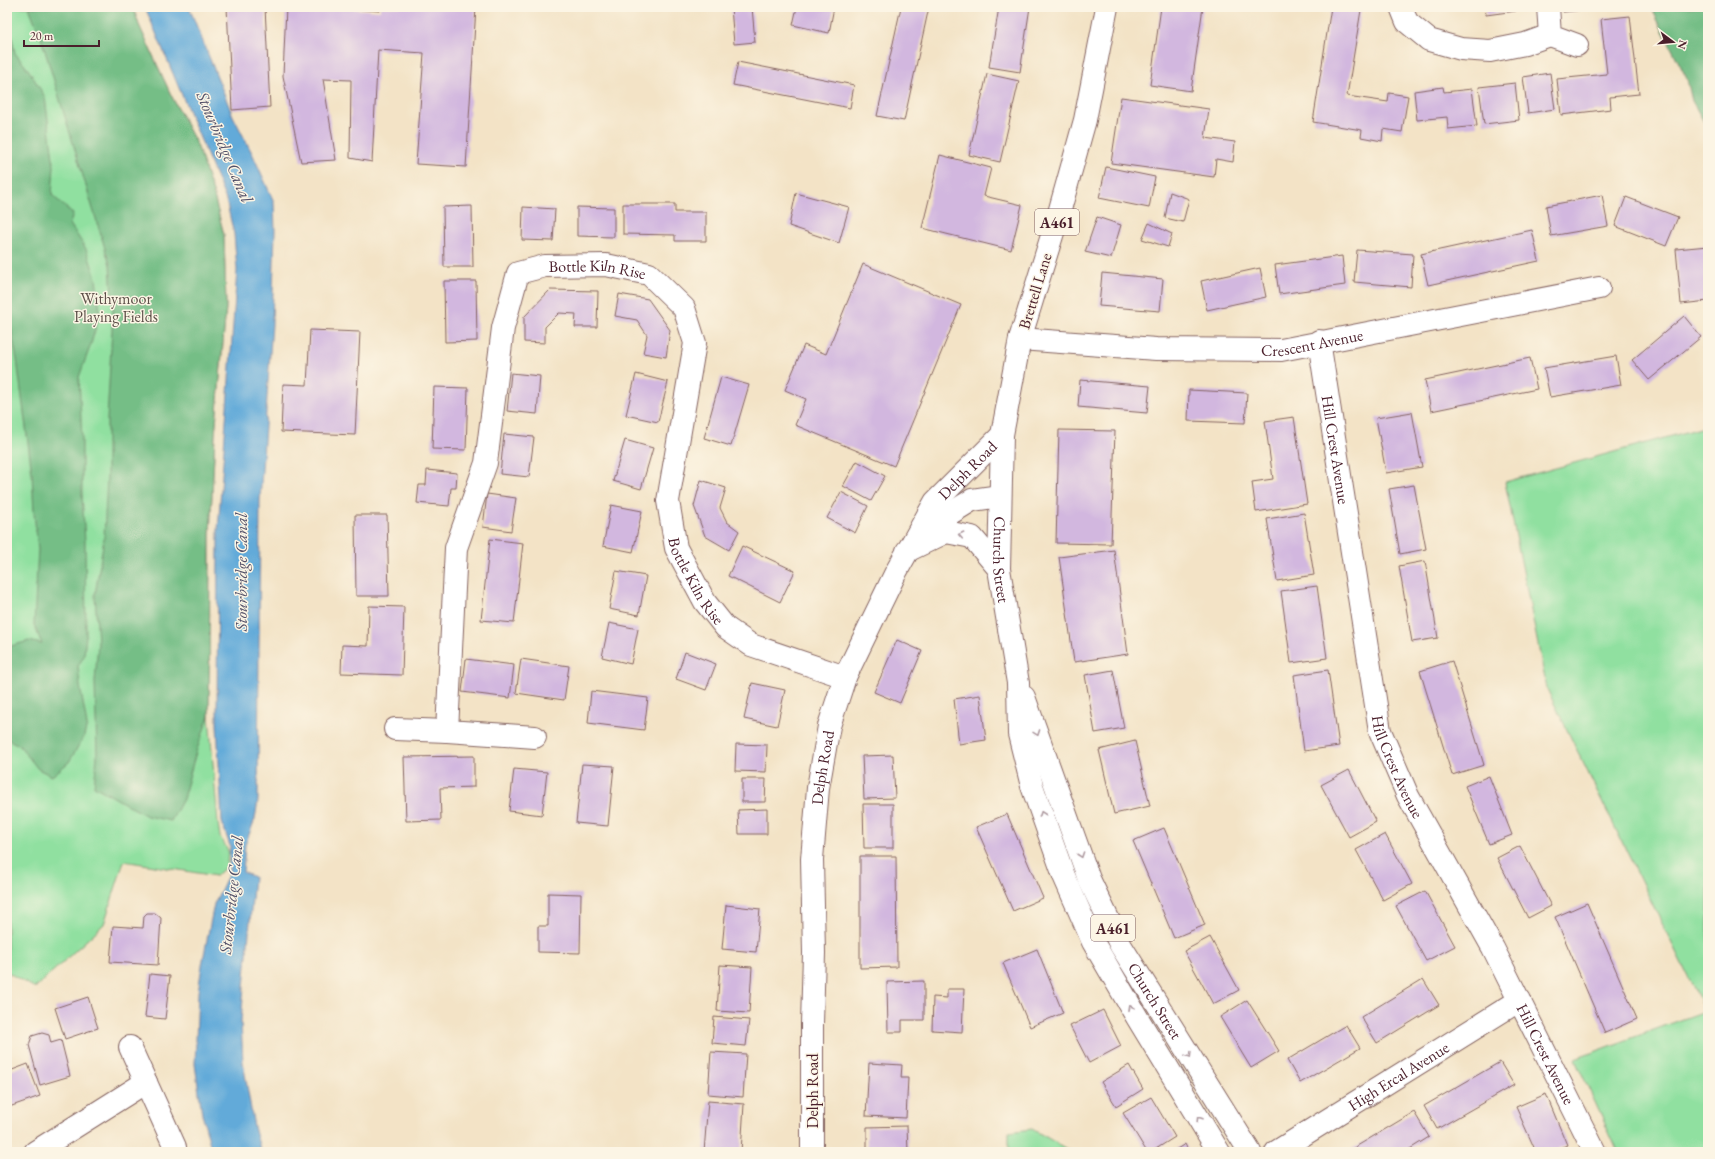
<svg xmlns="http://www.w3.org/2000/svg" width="1715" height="1159" font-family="'EB Garamond',serif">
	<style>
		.green { fill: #90e0a0; stroke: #6d8066 }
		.forest { fill: #74be86; stroke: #5f6e58 }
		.water { fill: #62aad9; stroke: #566482 }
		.building { fill: #d2b7df }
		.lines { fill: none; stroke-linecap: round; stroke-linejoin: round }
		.minor-casing { stroke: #856461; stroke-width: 24 }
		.major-casing { stroke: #856461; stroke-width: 24 }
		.minor { stroke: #fff; stroke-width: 22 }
		.major { stroke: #fff; stroke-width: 22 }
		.oneway { stroke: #ae9aa0 }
		.labels { text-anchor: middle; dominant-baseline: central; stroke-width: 3; stroke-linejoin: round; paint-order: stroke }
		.shield { fill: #fcf5e5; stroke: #7f5f63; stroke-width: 1 }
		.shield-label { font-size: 15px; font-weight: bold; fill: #4a1f2b }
		.street-label { font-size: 16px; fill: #4a1f2b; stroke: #fcf5e5 }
		.park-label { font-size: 16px; fill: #5c4f48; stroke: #fcf5e5 }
		.water-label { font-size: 17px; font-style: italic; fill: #525068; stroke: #fcf5e5 }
	</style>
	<rect width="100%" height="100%" fill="#fcf5e5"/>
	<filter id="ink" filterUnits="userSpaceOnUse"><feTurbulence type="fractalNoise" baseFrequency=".025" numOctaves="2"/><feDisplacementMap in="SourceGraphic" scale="8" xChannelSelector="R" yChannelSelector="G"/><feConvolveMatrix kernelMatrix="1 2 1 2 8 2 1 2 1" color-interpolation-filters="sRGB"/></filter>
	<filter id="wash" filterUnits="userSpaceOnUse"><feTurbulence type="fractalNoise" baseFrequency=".012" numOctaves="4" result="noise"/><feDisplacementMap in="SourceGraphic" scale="16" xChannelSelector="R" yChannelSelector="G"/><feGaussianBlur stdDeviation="0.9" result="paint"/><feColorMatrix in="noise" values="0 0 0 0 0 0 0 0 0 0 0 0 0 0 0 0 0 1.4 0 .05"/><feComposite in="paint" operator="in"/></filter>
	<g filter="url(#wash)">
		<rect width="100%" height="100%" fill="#f3e3c6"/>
		<g class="green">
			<polygon points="7,7 133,7 139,25 171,95 197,145 213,192 224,235 226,307 215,435 210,534 209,716 218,823 220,837 228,850 227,866 216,876 124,861 104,924 35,988 7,972"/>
			<polygon points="1708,426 1708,1152 1618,1152 1575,1059 1705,1011 1547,689 1505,482"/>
			<polygon points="1032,1129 1072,1152 1009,1152 1009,1132"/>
		</g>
		<g class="forest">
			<polygon points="7,7 9,7 9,23 15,53 30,72 45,97 54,166 52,195 73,214 70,224 86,249 96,278 100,312 91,344 79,377 82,440 82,494 85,542 86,635 84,656 78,666 80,686 87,725 84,736 69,762 52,776 38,769 19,745 7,739 7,647 29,641 42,644 34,625 38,549 34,513 32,473 17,360 7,307"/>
			<polygon points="29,7 133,7 139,25 171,95 197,145 213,192 224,235 226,307 215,435 210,534 209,716 196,752 183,799 171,821 147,816 94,786 97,757 95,682 98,643 95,595 104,538 107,477 107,420 113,311 110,265 42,41"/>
			<polygon points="1651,7 1708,7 1708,129 1692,101 1687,79"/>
		</g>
		<polygon class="water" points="145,7 189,7 233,116 253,155 274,202 275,231 272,324 260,500 258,800 255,819 245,845 243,872 254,877 241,1021 243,1062 254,1127 261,1152 212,1152 202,1114 195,1064 198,992 202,965 214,904 229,873 230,846 222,822 217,724 218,530 237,270 234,234 226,200"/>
		<g id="blocks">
			<g class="building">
				<polygon points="227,7 265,7 270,107 232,110"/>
				<polygon points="286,7 326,7 380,11 380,7 476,7 466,167 416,164 424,53 378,50 372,162 350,158 351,80 323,79 336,160 301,162 283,76"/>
				<polygon points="731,7 752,7 755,42 734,44"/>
				<polygon points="797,7 834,7 829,33 793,25"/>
				<polygon points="901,7 929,7 904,121 877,116"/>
				<polygon points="999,7 1030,7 1020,72 989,67"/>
				<polygon points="1161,7 1203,7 1191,91 1150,85"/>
				<polygon points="1331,7 1361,10 1347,96 1388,102 1389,93 1408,96 1402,132 1383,129 1382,141 1361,137 1362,130 1313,122"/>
				<polygon points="1485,7 1516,7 1516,11 1486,15"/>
				<polygon points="1562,7 1594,7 1595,9 1563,12"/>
				<polygon points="1630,16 1639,94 1610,97 1611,109 1561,115 1557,79 1607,74 1601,19"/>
				<polygon points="738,62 854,85 850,108 733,85"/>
				<polygon points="1550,73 1555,109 1528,113 1523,77"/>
				<polygon points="987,74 1019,81 1000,162 969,155"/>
				<polygon points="1515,83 1519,120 1484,124 1479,87"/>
				<polygon points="1443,87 1444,92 1472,89 1477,126 1448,129 1447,117 1417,120 1414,91"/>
				<polygon points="1121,97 1209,109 1205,138 1235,142 1233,162 1216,159 1214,177 1111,163"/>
				<polygon points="940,155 991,168 984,196 1022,205 1011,250 922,228"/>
				<polygon points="1106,167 1155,177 1149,208 1099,198"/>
				<polygon points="1170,192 1189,199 1183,222 1165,218"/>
				<polygon points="796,193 849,207 839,243 789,226"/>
				<polygon points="1602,195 1608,226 1551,236 1546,206"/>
				<polygon points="1626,197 1678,217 1666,246 1615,226"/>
				<polygon points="623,204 675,204 675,212 706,212 706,241 675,241 675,235 623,234"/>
				<polygon points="472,206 473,267 444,267 443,207"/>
				<polygon points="523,207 555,209 553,241 522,240"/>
				<polygon points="577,207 614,208 614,237 577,236"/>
				<polygon points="1097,217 1121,225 1111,258 1085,252"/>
				<polygon points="1149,223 1172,234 1168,247 1142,239"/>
				<polygon points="1532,230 1539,261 1428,285 1421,254"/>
				<polygon points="1708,246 1708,301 1681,304 1676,249"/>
				<polygon points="1357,250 1413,254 1411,287 1354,282"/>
				<polygon points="1342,256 1345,285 1279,294 1275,265"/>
				<polygon points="863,264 961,305 894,466 795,425 806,399 785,390 804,345 826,354"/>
				<polygon points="1260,268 1266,297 1207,310 1201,281"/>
				<polygon points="1102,273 1163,279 1160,311 1099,306"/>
				<polygon points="444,281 476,281 477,341 445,342"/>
				<polygon points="550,290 598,291 597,327 575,327 576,314 559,313 545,327 545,343 524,342 524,317"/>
				<polygon points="619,294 648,299 670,330 666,357 643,353 647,335 637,320 615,316"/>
				<polygon points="1684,316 1701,337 1649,380 1632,360"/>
				<polygon points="310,330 360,332 355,435 281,432 283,384 307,385"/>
				<polygon points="1616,356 1621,385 1550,397 1544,368"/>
				<polygon points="1530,358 1537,389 1431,411 1425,380"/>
				<polygon points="511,373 540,376 537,414 507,411"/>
				<polygon points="636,374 668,382 658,422 626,415"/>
				<polygon points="721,377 749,385 731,446 704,438"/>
				<polygon points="1080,380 1150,386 1147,413 1078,407"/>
				<polygon points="434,387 468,388 466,450 432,449"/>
				<polygon points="1189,390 1247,393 1245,423 1188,421"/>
				<polygon points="1412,412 1422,467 1386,473 1376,418"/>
				<polygon points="1294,417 1307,504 1256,512 1252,482 1273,479 1265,421"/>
				<polygon points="1059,430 1115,431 1111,544 1056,543"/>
				<polygon points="504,434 534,437 529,477 500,474"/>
				<polygon points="625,440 653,448 641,489 613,481"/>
				<polygon points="857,461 885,476 871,501 843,486"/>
				<polygon points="427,470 457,473 456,488 451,488 449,506 417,503 419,485 426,485"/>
				<polygon points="701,480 726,488 720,508 727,522 739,531 729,550 705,536 694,506"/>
				<polygon points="1414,485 1426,549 1400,554 1389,489"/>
				<polygon points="841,492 868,506 855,533 827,518"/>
				<polygon points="487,494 516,498 511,531 483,527"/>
				<polygon points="611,505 642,511 633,552 603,546"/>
				<polygon points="1304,513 1314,575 1277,581 1267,519"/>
				<polygon points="355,515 387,515 389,596 356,596"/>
				<polygon points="490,539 523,543 514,623 481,620"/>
				<polygon points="742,546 795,571 780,602 728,576"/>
				<polygon points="1114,550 1128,654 1074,662 1059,557"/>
				<polygon points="1425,561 1438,638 1412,642 1399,566"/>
				<polygon points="616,571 646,576 639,615 609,609"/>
				<polygon points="1317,586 1327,658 1291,663 1281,591"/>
				<polygon points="369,606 404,607 402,675 341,673 342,645 368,646"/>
				<polygon points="609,623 638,629 631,664 602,657"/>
				<polygon points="897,640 922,651 900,703 874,692"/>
				<polygon points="685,652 716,664 706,690 676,679"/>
				<polygon points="466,659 514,665 510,698 462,692"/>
				<polygon points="521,659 569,666 564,700 516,693"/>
				<polygon points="1452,661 1484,765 1452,775 1420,671"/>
				<polygon points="1113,670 1124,728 1095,733 1085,675"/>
				<polygon points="1328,670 1339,746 1304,751 1294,675"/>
				<polygon points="752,683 785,690 777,726 744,719"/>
				<polygon points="591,691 648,698 644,730 588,723"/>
				<polygon points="980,695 986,740 959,744 954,699"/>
				<polygon points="1135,741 1150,806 1114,814 1099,750"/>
				<polygon points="736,744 767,745 766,772 735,771"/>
				<polygon points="893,755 895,798 864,799 862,756"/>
				<polygon points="474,756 474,787 440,788 441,820 406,821 404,757"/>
				<polygon points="582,764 614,766 608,826 576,823"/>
				<polygon points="514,769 547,772 542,815 509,811"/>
				<polygon points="1349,770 1376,822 1349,837 1321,785"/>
				<polygon points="1489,776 1512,835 1489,844 1465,786"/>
				<polygon points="742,779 766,779 765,802 742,802"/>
				<polygon points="863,804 893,804 893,848 864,848"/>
				<polygon points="767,809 767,834 739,834 738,810"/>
				<polygon points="1007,814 1043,898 1013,911 976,827"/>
				<polygon points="1164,828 1205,925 1174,938 1133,841"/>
				<polygon points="1385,834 1412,884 1383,900 1356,850"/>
				<polygon points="1520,846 1551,906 1528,918 1497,858"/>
				<polygon points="860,856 896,856 897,967 860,968"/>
				<polygon points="1425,891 1455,946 1426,961 1396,906"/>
				<polygon points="548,893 581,894 580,953 538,952 538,926 548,926"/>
				<polygon points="1587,903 1637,1019 1605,1033 1555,917"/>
				<polygon points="726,905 760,909 756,952 722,949"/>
				<polygon points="147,913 155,913 161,918 158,965 110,962 113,926 143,928 144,916"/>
				<polygon points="1210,937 1239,990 1213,1004 1184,951"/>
				<polygon points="1037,949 1063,1013 1030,1027 1003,963"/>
				<polygon points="720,965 752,967 749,1013 717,1011"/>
				<polygon points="150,974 170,976 165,1019 145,1017"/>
				<polygon points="1423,979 1439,1005 1377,1043 1361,1017"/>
				<polygon points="924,981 924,1020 902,1020 902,1032 888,1032 887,982"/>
				<polygon points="947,989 964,989 962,1032 932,1030 933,997 947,998"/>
				<polygon points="88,997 98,1028 65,1039 55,1008"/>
				<polygon points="1247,1000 1279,1051 1251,1068 1220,1017"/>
				<polygon points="1103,1010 1121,1046 1089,1063 1070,1026"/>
				<polygon points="714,1017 749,1020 746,1046 712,1043"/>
				<polygon points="1346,1025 1360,1048 1300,1083 1287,1060"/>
				<polygon points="42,1033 49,1035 51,1043 61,1040 70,1076 40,1085 29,1045 32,1036"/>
				<polygon points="711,1052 746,1054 743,1097 708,1094"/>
				<polygon points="1500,1062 1514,1085 1437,1129 1424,1106"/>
				<polygon points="869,1063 902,1065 901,1078 908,1078 906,1118 866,1116"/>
				<polygon points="28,1064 40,1096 9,1107 7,1101 7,1072"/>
				<polygon points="1129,1065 1143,1089 1116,1106 1101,1082"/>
				<polygon points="1546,1094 1567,1145 1551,1152 1536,1152 1516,1107"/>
				<polygon points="1151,1097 1175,1137 1151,1152 1147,1152 1123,1113"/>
				<polygon points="708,1101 744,1104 741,1152 704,1152"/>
				<polygon points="1414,1112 1429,1137 1405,1152 1347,1152"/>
				<polygon points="907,1126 908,1152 867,1152 867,1127"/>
				<polygon points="1185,1144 1189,1152 1172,1152"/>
			</g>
		</g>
	</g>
	<g filter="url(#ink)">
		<use href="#blocks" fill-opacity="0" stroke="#856461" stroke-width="1"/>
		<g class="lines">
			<defs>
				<g id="minor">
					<polyline points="1401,7 1407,22 1429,40 1461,49 1490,51 1525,44 1550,35"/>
					<polyline points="1548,7 1550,35 1577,45"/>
					<path id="s1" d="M1020,339l136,10 125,1 318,-62"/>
					<path id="s2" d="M1319,341l61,390 28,65 85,152 102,204"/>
					<polyline points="395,729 447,731 535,737"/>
					<path id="s3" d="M447,731l9,-183 30,-85 17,-135 15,-55 27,-7 61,-1 43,9 35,34 11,35 -27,158 8,47 29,54 20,25 26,18 94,32"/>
					<polyline points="130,1047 175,1147"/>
					<polyline points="35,1152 146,1082"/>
					<path id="s4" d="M1276,1152l244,-152"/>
				</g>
				<g id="major">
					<path id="s5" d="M1107,7l-22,113 -26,93 -39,126 -18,96 -3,134 19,114 1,51 13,52 32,90 29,66 45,77 81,133"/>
					<polyline points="919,533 972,500 1000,496"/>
					<polyline points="907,551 946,532 972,537 999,569"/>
					<path id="s6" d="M1024,697l65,182 32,67 129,206"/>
					<path id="s7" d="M812,1152v-128l2,-71 -2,-94 6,-71 11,-62 16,-49 51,-105 39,-70 67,-67"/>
				</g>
			</defs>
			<use href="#minor" class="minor-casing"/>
			<use href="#major" class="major-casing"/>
			<use href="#minor" class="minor"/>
			<use href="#major" class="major"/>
		</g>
		<defs><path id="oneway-chevron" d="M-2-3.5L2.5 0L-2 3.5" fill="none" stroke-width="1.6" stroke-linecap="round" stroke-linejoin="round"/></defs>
		<g class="oneway">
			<use href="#oneway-chevron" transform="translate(961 535) rotate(-168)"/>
			<use href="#oneway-chevron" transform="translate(1037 733) rotate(70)"/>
			<use href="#oneway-chevron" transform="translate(1042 814) rotate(-109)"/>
			<use href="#oneway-chevron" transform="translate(1081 855) rotate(71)"/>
			<use href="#oneway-chevron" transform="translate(1131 1008) rotate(-120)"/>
			<use href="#oneway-chevron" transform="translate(1189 1055) rotate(58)"/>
			<use href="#oneway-chevron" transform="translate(1199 1119) rotate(-122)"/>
		</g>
	</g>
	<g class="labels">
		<g class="shield">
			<rect x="1035" y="209" width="44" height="26" rx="3"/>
			<rect x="1091" y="915" width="44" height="26" rx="3"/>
		</g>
		<g class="shield-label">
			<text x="1057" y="222">A461</text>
			<text x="1113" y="928">A461</text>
		</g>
		<g class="street-label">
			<text stroke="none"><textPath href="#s3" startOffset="547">Bottle Kiln Rise</textPath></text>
			<text transform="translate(1035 291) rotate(-73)">Brettell Lane</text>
			<text stroke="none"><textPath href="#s1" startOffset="293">Crescent Avenue</textPath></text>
			<text stroke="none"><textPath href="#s2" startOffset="110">Hill Crest Avenue</textPath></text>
			<text stroke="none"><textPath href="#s7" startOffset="721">Delph Road</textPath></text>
			<text stroke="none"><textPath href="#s5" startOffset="566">Church Street</textPath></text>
			<text stroke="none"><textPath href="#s3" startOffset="931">Bottle Kiln Rise</textPath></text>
			<text stroke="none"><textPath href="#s2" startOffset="434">Hill Crest Avenue</textPath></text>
			<text stroke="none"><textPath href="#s7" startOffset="385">Delph Road</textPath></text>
			<text stroke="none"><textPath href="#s6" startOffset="332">Church Street</textPath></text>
			<text stroke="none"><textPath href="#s2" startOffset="758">Hill Crest Avenue</textPath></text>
			<text stroke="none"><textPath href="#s4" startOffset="144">High Ercal Avenue</textPath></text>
			<text transform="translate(812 1091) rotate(-90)">Delph Road</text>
		</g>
		<g class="park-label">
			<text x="116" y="298">Withymoor<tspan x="116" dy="18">Playing Fields</tspan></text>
		</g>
		<g class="water-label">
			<text transform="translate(225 147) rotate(67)">Stourbridge Canal</text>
			<text transform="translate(241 572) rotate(-90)">Stourbridge Canal</text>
			<text transform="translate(231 895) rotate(-84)">Stourbridge Canal</text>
		</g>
	</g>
	<rect width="1715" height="1159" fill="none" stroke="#fcf5e5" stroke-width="24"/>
	<g transform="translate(1673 42) rotate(106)" stroke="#fcf5e5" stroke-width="3" paint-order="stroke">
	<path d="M0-3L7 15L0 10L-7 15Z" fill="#4a1f2b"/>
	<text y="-6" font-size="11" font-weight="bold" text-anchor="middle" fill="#4a1f2b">N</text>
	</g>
	<path d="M24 40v6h75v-6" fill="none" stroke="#4a1f2b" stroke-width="2"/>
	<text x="30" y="40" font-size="12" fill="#4a1f2b" stroke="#fcf5e5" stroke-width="3" paint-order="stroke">20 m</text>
</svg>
